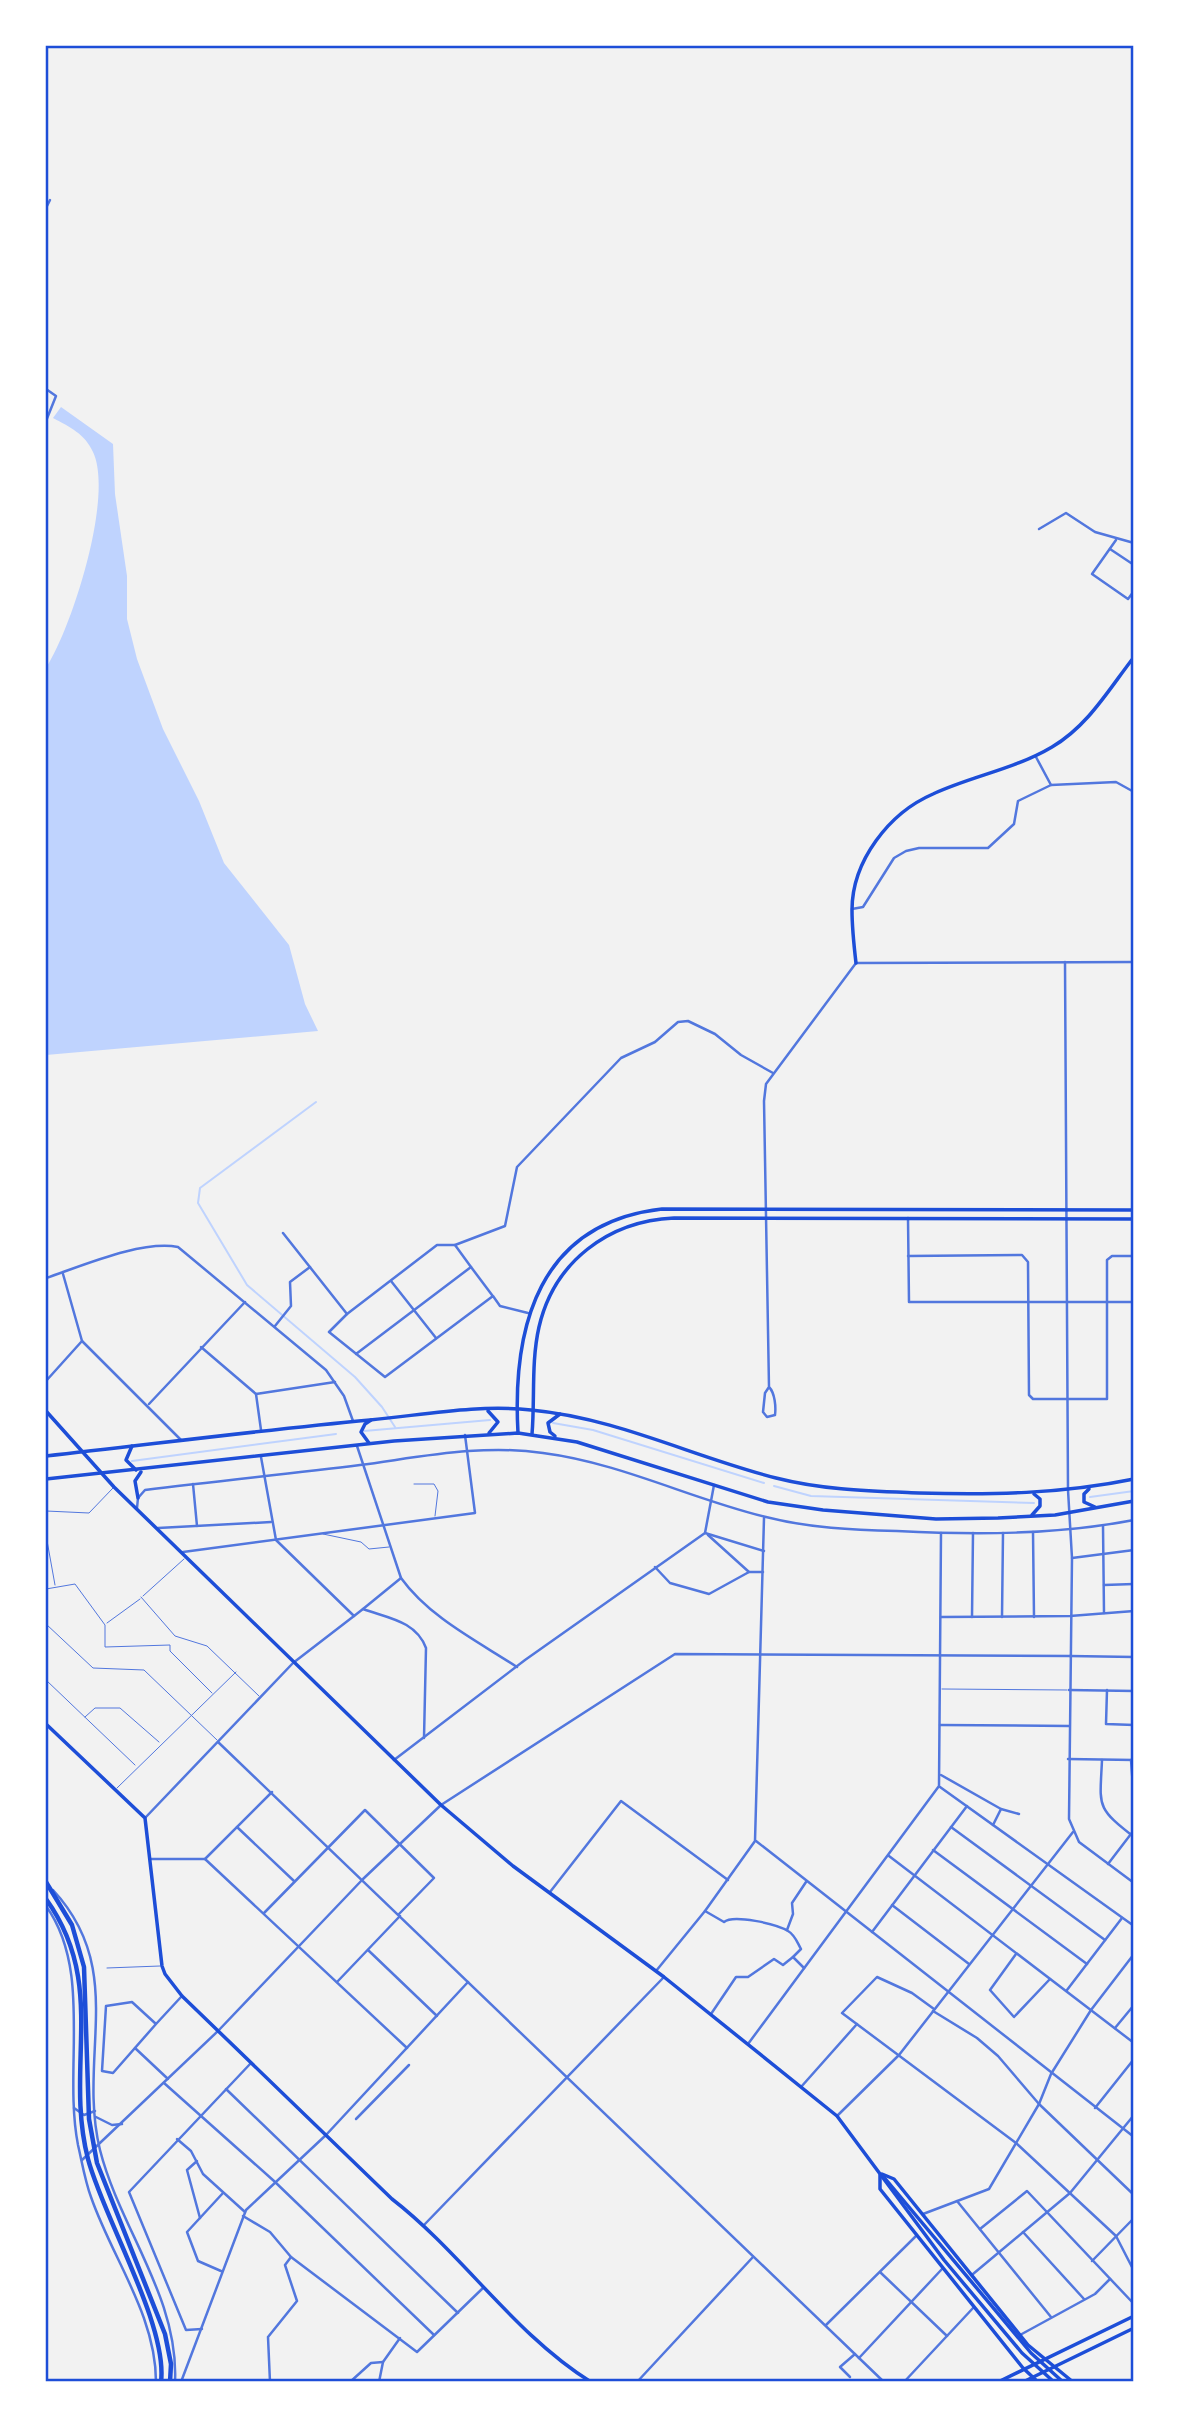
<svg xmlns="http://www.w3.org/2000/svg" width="1179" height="2427" font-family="'Varela Round',sans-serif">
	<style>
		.water { fill: #bfd3fe }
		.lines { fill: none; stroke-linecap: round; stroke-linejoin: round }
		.stream { stroke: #bfd3fe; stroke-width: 2 }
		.service { stroke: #5277de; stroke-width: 1 }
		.minor { stroke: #5277de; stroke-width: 2.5 }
		.tertiary { stroke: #5277de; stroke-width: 2.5 }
		.secondary { stroke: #1d4ed8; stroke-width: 3.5 }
		.primary { stroke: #1d4ed8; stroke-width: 3.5 }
		.trunk { stroke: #1d4ed8; stroke-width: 4.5 }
		.neatline { fill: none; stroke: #1d4ed8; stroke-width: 2.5 }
	</style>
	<rect width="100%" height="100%" fill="#f2f2f2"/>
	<path class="water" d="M61,407l52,37 2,50 12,82v43l10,40 26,70 36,72 25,62 65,82 16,59 13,27 -272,24v-387c26,-40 68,-172 47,-216 -8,-18 -23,-25 -40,-34z"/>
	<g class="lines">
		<g class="stream">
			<polyline points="316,1102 200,1188 198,1203 247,1285 355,1377 382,1407 395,1427"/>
			<polyline points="553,1423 593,1430 764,1483"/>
			<polyline points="364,1431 490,1420"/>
			<polyline points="132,1461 336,1434"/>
			<polyline points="774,1486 811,1496 1034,1503"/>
			<polyline points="1090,1497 1134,1491"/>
		</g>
		<g class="service">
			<polyline points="414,1484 434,1484 438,1491 435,1516"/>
			<polyline points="46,1511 89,1513 113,1488"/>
			<polyline points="323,1534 361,1542 369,1549 389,1547"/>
			<polyline points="46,1535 55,1585"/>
			<polyline points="46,1589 75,1584 105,1625 105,1647 170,1645 170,1651 212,1693"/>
			<polyline points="143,1596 184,1559"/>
			<polyline points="141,1597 175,1636 207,1646 259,1696"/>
			<polyline points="107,1623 140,1599"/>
			<polyline points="46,1624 93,1668 144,1670 217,1740"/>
			<polyline points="46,1680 135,1765"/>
			<polyline points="942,1689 1067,1690"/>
			<polyline points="85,1717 95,1708 120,1708 159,1742"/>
			<polyline points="117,1788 236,1672"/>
			<polyline points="107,1968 160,1966"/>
		</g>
		<g class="minor">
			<polyline points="46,208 50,200"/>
			<polyline points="46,389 56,396 46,421"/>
			<polyline points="1039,529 1066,513 1095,532 1134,543"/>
			<polyline points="1116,540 1092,574 1128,599 1134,591"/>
			<polyline points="1110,549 1134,565"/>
			<polyline points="1036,757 1051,785"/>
			<polyline points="852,909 863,907 894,858 906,851 919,848 988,848 1014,824 1018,801 1051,785 1116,782 1134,792"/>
			<polyline points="908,1218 909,1302 1134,1302"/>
			<polyline points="283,1233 347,1314"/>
			<polyline points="455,1245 505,1226 517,1167 621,1058 655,1042 678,1022 688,1021 715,1034 741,1055 773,1073"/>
			<polyline points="908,1256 1022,1255 1028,1262 1029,1395 1033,1399 1107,1399 1107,1260 1112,1256 1134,1256"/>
			<polyline points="471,1267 492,1295"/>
			<polyline points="63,1274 82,1341 181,1440"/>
			<path d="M46,1278c36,-12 95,-38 132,-31l148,123 18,26 9,25"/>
			<polyline points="391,1281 436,1338"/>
			<polyline points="275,1326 291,1306 290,1282 310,1267"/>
			<polyline points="201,1347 256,1394 261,1430"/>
			<polyline points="356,1354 471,1267 455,1245 437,1245 347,1314 329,1332 385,1377 493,1296 500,1306 528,1313"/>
			<polyline points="46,1381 82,1341"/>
			<polyline points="256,1394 335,1382"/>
			<polyline points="149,1404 245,1302"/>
			<path d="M357,1446l44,132c28,39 76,63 116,89"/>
			<path d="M261,1457l15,83 78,76 9,-7c25,9 53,12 63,39l-2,90"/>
			<polyline points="193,1484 197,1526"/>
			<path d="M137,1508l1,-10 7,-8c71,-9 143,-16 215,-25 61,-8 121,-21 183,-12 78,10 148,46 223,64 43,11 87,13 131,14 78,4 159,4 237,-11"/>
			<polyline points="1103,1526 1104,1613"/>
			<polyline points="158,1528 271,1522"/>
			<polyline points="1033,1532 1034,1617"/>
			<polyline points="705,1533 764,1551"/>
			<polyline points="708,1535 749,1572"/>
			<polyline points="183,1552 475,1513 465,1435"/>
			<polyline points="1072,1558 1134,1550"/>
			<polyline points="655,1567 670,1583 709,1594 749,1572 763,1572"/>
			<polyline points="1104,1585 1134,1584"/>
			<polyline points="363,1609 401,1578"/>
			<polyline points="941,1617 1070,1616 1134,1611"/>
			<polyline points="972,1617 973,1533"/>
			<polyline points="1002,1617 1003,1533"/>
			<polyline points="1070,1656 1134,1657"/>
			<polyline points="1069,1690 1134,1691"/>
			<polyline points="1107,1690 1106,1724 1134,1725"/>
			<polyline points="940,1725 1069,1726"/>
			<polyline points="1068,1759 1134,1760"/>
			<polyline points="394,1760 525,1660 705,1533 714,1485"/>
			<path d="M1102,1760c-2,46 -7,47 32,77"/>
			<polyline points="1131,1760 1134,1800"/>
			<polyline points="941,1775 1001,1809 1019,1814"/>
			<polyline points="940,1787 1134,1926"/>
			<polyline points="145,1818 293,1663 354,1616"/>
			<polyline points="993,1825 1001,1809"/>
			<polyline points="237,1827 294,1881"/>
			<polyline points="951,1827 1105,1940"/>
			<polyline points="756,1841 1134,2137"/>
			<polyline points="933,1850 1087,1964"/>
			<polyline points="889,1856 1134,2043"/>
			<polyline points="150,1859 205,1859 407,2048"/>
			<polyline points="205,1859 272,1792"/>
			<polyline points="1108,1864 1134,1830"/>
			<polyline points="550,1892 621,1801 728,1880"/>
			<polyline points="892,1905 969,1964"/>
			<path d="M705,1911l19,11c9,-8 53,2 64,9 7,4 9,11 13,18l-8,8 11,11"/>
			<polyline points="264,1913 365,1810 434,1878 399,1914"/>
			<polyline points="787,1930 793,1914 792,1903 806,1882"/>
			<polyline points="872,1932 967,1806"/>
			<polyline points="368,1950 437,2016"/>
			<polyline points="1016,1954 990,1990 1014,2017 1050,1979"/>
			<polyline points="656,1971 705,1911 755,1841 764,1518"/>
			<polyline points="337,1982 400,1916"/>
			<polyline points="1067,1990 1122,1918"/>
			<polyline points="934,2009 912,1993 877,1977 842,2013 1016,2143 1116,2236 1134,2271"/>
			<polyline points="933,2011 977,2038 998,2056 1039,2104 1134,2195"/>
			<polyline points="711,2014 736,1977 748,1977 774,1959 783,1965 793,1957"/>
			<polyline points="156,2024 113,2073 102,2071 106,2006 132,2002 156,2024 181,1997"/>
			<polyline points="1115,2028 1134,2005"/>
			<polyline points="748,2044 939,1786 941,1533"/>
			<polyline points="135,2048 168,2079"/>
			<polyline points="164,2083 274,2181 434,2335"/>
			<polyline points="801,2087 857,2024"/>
			<polyline points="226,2089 458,2313"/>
			<polyline points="1095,2108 1134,2059"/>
			<polyline points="837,2116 899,2055 1073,1832"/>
			<polyline points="356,2119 409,2065"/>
			<polyline points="177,2139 191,2151 203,2174 245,2212"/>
			<polyline points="197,2161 187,2170 200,2218"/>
			<polyline points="957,2201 1051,2317"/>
			<polyline points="923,2214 989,2189 1039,2104 1051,2074 1091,2010 1134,1954"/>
			<polyline points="243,2216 270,2232 291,2257 417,2352 483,2288"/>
			<polyline points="424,2225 664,1977"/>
			<polyline points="980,2229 1027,2191 1134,2304"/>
			<polyline points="1023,2232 1084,2299"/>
			<polyline points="1092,2261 1134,2218"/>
			<polyline points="221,2271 198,2261 187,2232 223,2193"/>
			<polyline points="881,2273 947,2336"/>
			<polyline points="973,2274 1070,2193 1134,2115"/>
			<polyline points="826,2325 916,2236"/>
			<polyline points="202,2329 186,2330 129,2192 251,2063"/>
			<polyline points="1020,2335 1095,2294 1110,2279"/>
			<polyline points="859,2358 942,2269"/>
			<polyline points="850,2377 840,2367 855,2354"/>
			<polyline points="181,2382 246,2210 326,2135 468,1982"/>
			<polyline points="270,2382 268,2337 297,2301 285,2265 291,2257"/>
			<polyline points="350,2382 371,2363 383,2362"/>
			<polyline points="379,2382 383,2362 400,2338"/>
			<polyline points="904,2382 974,2307"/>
		</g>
		<g class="tertiary">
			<polyline points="1065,962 1068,1490 1072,1558 1069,1819 1079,1842 1134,1883"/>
			<path d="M769,1387l-4,6 -2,19 4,5 8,-2c1,-8 0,-22 -6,-28l-5,-286 2,-17 90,-121 278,-1"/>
			<polyline points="218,1742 884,2382"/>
			<path d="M53,1890c75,81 24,166 47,260 20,79 79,147 75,232"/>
			<path d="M46,1906c47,65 17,163 32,239 4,17 7,36 13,52 21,61 65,118 65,185"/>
			<polyline points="74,2108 84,2115 95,2111"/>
			<polyline points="96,2117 112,2125 122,2124"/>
			<polyline points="82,2160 218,2031 363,1879 441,1805 675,1654 1070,1656"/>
			<polyline points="637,2382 753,2257"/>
		</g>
		<g class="secondary">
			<path d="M856,963c-2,-17 -4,-36 -4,-53 0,-49 37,-97 81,-116 39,-18 82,-25 119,-47 36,-21 57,-58 82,-90"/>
			<polyline points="46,1411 114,1487 441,1805 513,1866 664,1977 837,2116 944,2260 1022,2353 1054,2382"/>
			<polyline points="488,1411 498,1422 489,1433"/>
			<path d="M518,1433c-6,-107 21,-210 144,-224l472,1"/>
			<path d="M532,1434c3,-35 -1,-72 7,-107 15,-65 69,-106 135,-109l460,1"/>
			<polyline points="555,1436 550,1432 548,1423 560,1414"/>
			<polyline points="369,1443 361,1432 365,1424 371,1420"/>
			<polyline points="132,1446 126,1460 136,1470"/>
			<path d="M46,1456c108,-12 216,-26 324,-36 53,-5 108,-16 161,-10 86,8 162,47 245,68 47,12 94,13 143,15 73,2 142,1 215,-14"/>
			<polyline points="46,1479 394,1441 518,1433 577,1442 768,1502 823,1510 936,1519 998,1518 1055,1515 1134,1501"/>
			<polyline points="1089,1489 1084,1494 1084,1502 1095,1507"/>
			<polyline points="138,1498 135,1481 141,1472"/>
			<polyline points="1032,1515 1040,1506 1040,1499 1034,1494"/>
			<path d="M46,1724l99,94 17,148 3,8 17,22 210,203c71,55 122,135 199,183"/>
			<polyline points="882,2174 894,2179 1028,2345 1073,2382"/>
			<polyline points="880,2175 880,2189 1023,2368 1038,2382"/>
			<polyline points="883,2176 1031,2353 1063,2382"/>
		</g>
		<g class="primary">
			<polyline points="998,2382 1134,2316"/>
			<polyline points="1023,2382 1134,2328"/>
		</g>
		<g class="trunk">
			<polyline points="46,1882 72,1925 84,1967 89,2119 97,2163 165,2334 171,2364 170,2382"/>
			<path d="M46,1899c62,86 18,167 42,260 15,58 80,166 73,223"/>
		</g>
	</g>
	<rect width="1179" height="2427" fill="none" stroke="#ffffff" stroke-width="94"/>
	<rect x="47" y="47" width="1085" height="2333" class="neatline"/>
</svg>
